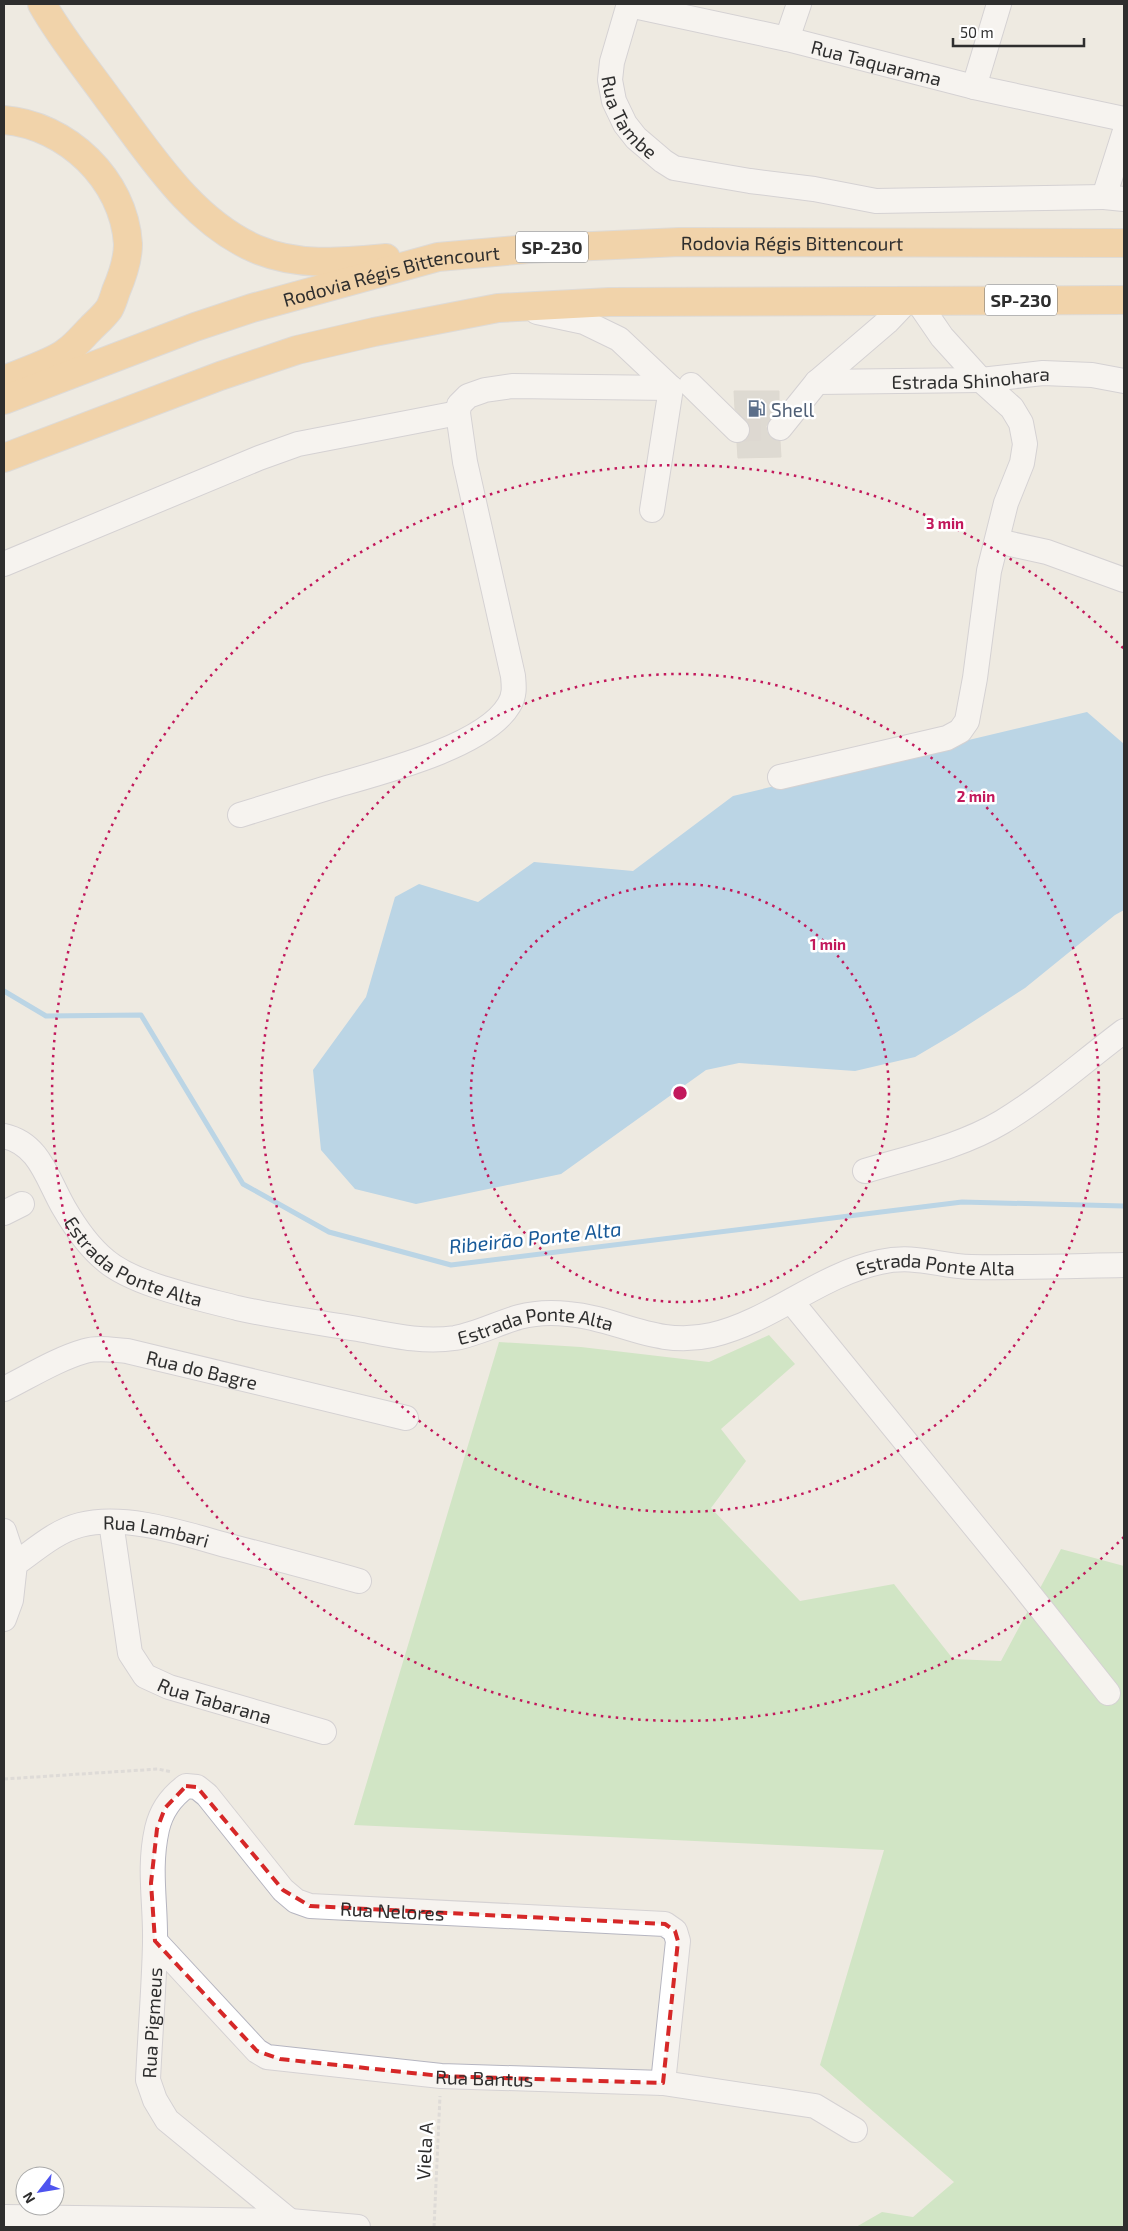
<svg xmlns="http://www.w3.org/2000/svg" width="1128" height="2231" font-family="'Exo 2',sans-serif">
	<style>
		.green { fill: #aee0a2 }
		.water { fill: #7cbce8 }
		.lines { fill: none; stroke-linecap: round; stroke-linejoin: round }
		.stream { stroke: #7cbce8; stroke-width: 5 }
		.building { fill: #cac8bf; stroke: #c9c6bb }
		.minor-tunnel { stroke: #c8c4bd; stroke-width: 24; stroke-dasharray: 24 12; stroke-linecap: butt }
		.minor-casing { stroke: #b5b5c0; stroke-width: 26 }
		.highway-casing { stroke: #c9c9c9; stroke-width: 30 }
		.path { stroke: #c9c9c9; stroke-width: 3; stroke-dasharray: 4 2.5; stroke-linecap: butt }
		.minor { stroke: #fff; stroke-width: 24 }
		.highway { stroke: #f4b866; stroke-width: 28 }
		.marked { fill: none; stroke: #d62828; stroke-width: 4; stroke-dasharray: 10 6; stroke-linejoin: round }
		.ring { fill: none; stroke: #c2185b; stroke-width: 2.5; stroke-dasharray: 2.5 5 }
		.labels { text-anchor: middle; dominant-baseline: central; stroke-width: 5; stroke-linejoin: round; paint-order: stroke }
		.shield { fill: #fff; stroke: #6d6d6d; stroke-width: 1 }
		.shield-label { font-size: 18px; font-weight: bold; fill: #2e2e2e }
		.street-label { font-size: 19px; fill: #2e2e2e; stroke: #fff }
		.service-label { font-size: 19px; fill: #4e5e75; stroke: #fff; text-anchor: start }
		.water-label { font-size: 20px; font-style: italic; fill: #175998; stroke: #fff }
		.centre { fill: #c2185b; stroke: #fff; stroke-width: 2.5 }
		.ring-label { font-size: 15px; text-anchor: middle; font-weight: bold; fill: #c2185b; stroke: #fff; stroke-width: 5; stroke-linejoin: round; paint-order: stroke }
	</style>
	<rect width="100%" height="100%" fill="#eeeae1"/>
	<polygon class="green" points="769,1335 795,1364 721,1429 746,1461 711,1508 800,1601 894,1584 953,1659 1001,1661 1061,1549 1124,1566 1124,2227 856,2227 882,2212 913,2217 954,2182 820,2065 884,1850 354,1825 499,1342 581,1347 709,1362"/>
	<polygon class="water" points="1087,712 1124,744 1124,910 1115,915 1025,988 954,1034 915,1057 855,1071 739,1063 706,1070 561,1174 416,1204 355,1189 321,1150 313,1070 366,997 395,897 419,884 478,902 534,862 633,871 733,796"/>
	<g class="lines">
		<polyline class="stream" points="4,991 46,1016 141,1015 243,1184 329,1232 451,1265 962,1202 1124,1206"/>
	</g>
	<polygon class="building" points="734,391 779,391 779,407 766,426 767,432 771,438 780,441 781,457 738,458 737,443 747,439 750,434 750,427 735,409"/>
	<g class="lines">
		<polyline class="minor-tunnel" points="737,430 780,428"/>
		<defs>
			<g id="minor">
				<path id="s1" d="M629,4l-17,58 -2,18 4,21 11,23 11,14 27,23 11,7 76,13 64,8 62,12 228,-4"/>
				<path id="s2" d="M629,5l158,34 187,48 150,32"/>
				<polyline points="787,39 799,4"/>
				<polyline points="974,87 999,4"/>
				<polyline points="1124,134 1104,197 1124,199"/>
				<polyline points="537,312 584,322 619,339 671,388"/>
				<path id="s3" d="M817,382l164,-2 62,-7 49,2 32,6"/>
				<polyline points="691,385 737,430"/>
				<polyline points="780,428 817,382 887,322 906,302"/>
				<polyline points="652,510 671,388"/>
				<polyline points="997,541 1047,552 1124,580"/>
				<polyline points="4,564 259,458 298,444 458,413"/>
				<polyline points="780,777 947,738 960,731 967,721 975,678 989,571 1006,503 1022,463 1025,444 1021,423 1012,408 981,380 942,337 918,302"/>
				<path d="M240,815c29,-9 58,-18 87,-27 47,-14 157,-40 182,-83 6,-10 5,-18 4,-29l-48,-214 -7,-49 1,-8 9,-9 17,-6 27,-4 159,2"/>
				<path id="s4" d="M4,1136c36,8 43,43 60,72 11,19 24,38 41,52 29,25 94,38 132,48 40,9 80,14 121,21 32,6 64,14 97,9 22,-4 43,-15 64,-21 15,-4 33,-5 49,-3 51,4 87,34 144,21 60,-14 107,-60 168,-73 35,-8 58,4 91,5 51,1 102,-1 153,-2"/>
				<path d="M865,1171c46,-14 95,-24 137,-49 43,-26 82,-61 122,-91"/>
				<polyline points="4,1213 22,1204"/>
				<polyline points="791,1301 1020,1582 1108,1693"/>
				<path id="s5" d="M4,1389c26,-13 53,-30 81,-38 13,-4 28,-1 42,0l279,67"/>
				<path id="s6" d="M111,1522l19,131 15,23 24,11 155,45"/>
				<polyline points="4,1531 15,1564"/>
				<path id="s7" d="M4,1619l7,-19 4,-36c20,-14 41,-33 65,-39 47,-12 108,10 153,22 42,11 84,22 126,34"/>
				<path id="s8" d="M155,1941l102,110 10,6 174,19 222,7 152,23 40,24"/>
				<polyline points="4,2217 290,2221 358,2227"/>
				<path id="s9" d="M290,2221l-123,-101 -12,-20 -7,-20c2,-45 6,-91 7,-137 1,-39 -7,-74 2,-114 4,-18 14,-32 29,-43l11,1 10,8 76,95 13,11 14,5 355,18 10,7 3,10 -15,142"/>
			</g>
			<g id="highway">
				<path d="M42,4c19,34 44,64 67,96 41,54 82,121 147,149 42,18 87,13 130,9"/>
				<path d="M4,120c62,5 120,59 124,124 0,15 -6,33 -12,47 -2,6 -4,13 -7,18 -5,7 -13,14 -18,19 -8,8 -16,18 -25,24 -12,10 -46,21 -62,28"/>
				<path id="s10" d="M4,400l191,-73 57,-19 186,-51 90,-8 152,-7 444,1"/>
				<polyline points="4,458 220,376 297,350 374,332 498,308 610,302 1124,300"/>
			</g>
		</defs>
		<use href="#minor" class="minor-casing"/>
		<use href="#highway" class="highway-casing"/>
		<g class="path">
			<polyline points="4,1779 158,1769 172,1772"/>
			<polyline points="434,2227 440,2096"/>
		</g>
		<use href="#minor" class="minor"/>
		<use href="#highway" class="highway"/>
	</g>
	<path d="M0 0H1128V2231H0ZM186,1786l11,1 86,103 27,16 355,18 10,7 3,10 -15,142 -222,-7 -161,-17 -23,-8 -102,-110 -4,-58 6,-54 8,-21z" fill="#eeeae1" fill-opacity=".55" fill-rule="evenodd"/>
	<path class="marked" d="M186,1786l11,1 86,103 27,16 355,18 10,7 3,10 -15,142 -222,-7 -161,-17 -23,-8 -102,-110 -4,-58 6,-54 8,-21z"/>
	<g class="ring">
		<circle cx="680" cy="1093" r="209"/>
		<circle cx="680" cy="1093" r="419"/>
		<path d="M1124 1537A628 628 0 1 1 1124 649"/>
	</g>
	<defs>
		<symbol id="fuel-bare" viewBox="-9 -9 18 18"><path d="M-5.5-6h7V0h2V4h1.3V-2.5L3-4.5l.8-.8L6-3V5H2.5V1h-1V6h-7ZM-4.2-4.7v3.2H.2V-4.7Z" fill="#5c6f8a" stroke="#fff" stroke-width="2.5" paint-order="stroke"/></symbol>
	</defs>
	<g fill-rule="evenodd">
		<use href="#fuel-bare" x="744" y="396" width="25" height="25"/>
	</g>
	<g class="labels">
		<g class="shield">
			<rect x="516" y="231.5" width="72" height="31" rx="4"/>
			<rect x="985" y="284.5" width="72" height="31" rx="4"/>
		</g>
		<g class="shield-label">
			<text x="552" y="247">SP-230</text>
			<text x="1021" y="300">SP-230</text>
		</g>
		<g class="street-label">
			<text stroke="none"><textPath href="#s2" startOffset="254">Rua Taquarama</textPath></text>
			<text stroke="none"><textPath href="#s1" startOffset="121">Rua Tambe</textPath></text>
			<text stroke="none"><textPath href="#s10" startOffset="812">Rodovia Régis Bittencourt</textPath></text>
			<text stroke="none"><textPath href="#s10" startOffset="408">Rodovia Régis Bittencourt</textPath></text>
			<text stroke="none"><textPath href="#s3" startOffset="154">Estrada Shinohara</textPath></text>
			<text stroke="none"><textPath href="#s4" startOffset="189">Estrada Ponte Alta</textPath></text>
			<text stroke="none"><textPath href="#s4" startOffset="1029">Estrada Ponte Alta</textPath></text>
			<text stroke="none"><textPath href="#s4" startOffset="609">Estrada Ponte Alta</textPath></text>
			<text stroke="none"><textPath href="#s5" startOffset="209">Rua do Bagre</textPath></text>
			<text stroke="none"><textPath href="#s7" startOffset="210">Rua Lambari</textPath></text>
			<text stroke="none"><textPath href="#s6" startOffset="234">Rua Tabarana</textPath></text>
			<text stroke="none"><textPath href="#s9" startOffset="768">Rua Nelores</textPath></text>
			<text stroke="none"><textPath href="#s9" startOffset="261">Rua Pigmeus</textPath></text>
			<text stroke="none"><textPath href="#s8" startOffset="380">Rua Bantus</textPath></text>
			<text transform="translate(424 2151) rotate(-87)">Viela A</text>
		</g>
		<g class="service-label">
			<text x="771" y="409">Shell</text>
		</g>
		<g class="water-label">
			<text transform="translate(535 1237) rotate(-6)">Ribeirão Ponte Alta</text>
		</g>
	</g>
	<circle cx="680" cy="1093" r="8" class="centre"/>
	<g class="ring-label">
		<text x="945" y="529">3 min</text>
		<text x="976" y="802">2 min</text>
		<text x="828" y="950">1 min</text>
	</g>
	<rect width="1128" height="2231" fill="none" stroke="#2e2e2e" stroke-width="10"/>
	<g transform="translate(40 2191) rotate(239)"><circle r="24" fill="#ffffff" stroke="#ababab"/>
	<path d="M0-4L9 19L0 12L-9 19Z" fill="#4e54ef"/>
	<text y="-8" font-size="14" font-weight="bold" text-anchor="middle" fill="#2e2e2e">N</text>
	</g>
	<path d="M953 38v8h131v-8" fill="none" stroke="#2e2e2e" stroke-width="2.5"/>
	<text x="960" y="38" font-size="15" fill="#2e2e2e" stroke="#ffffff" stroke-width="4" paint-order="stroke">50 m</text>
</svg>
